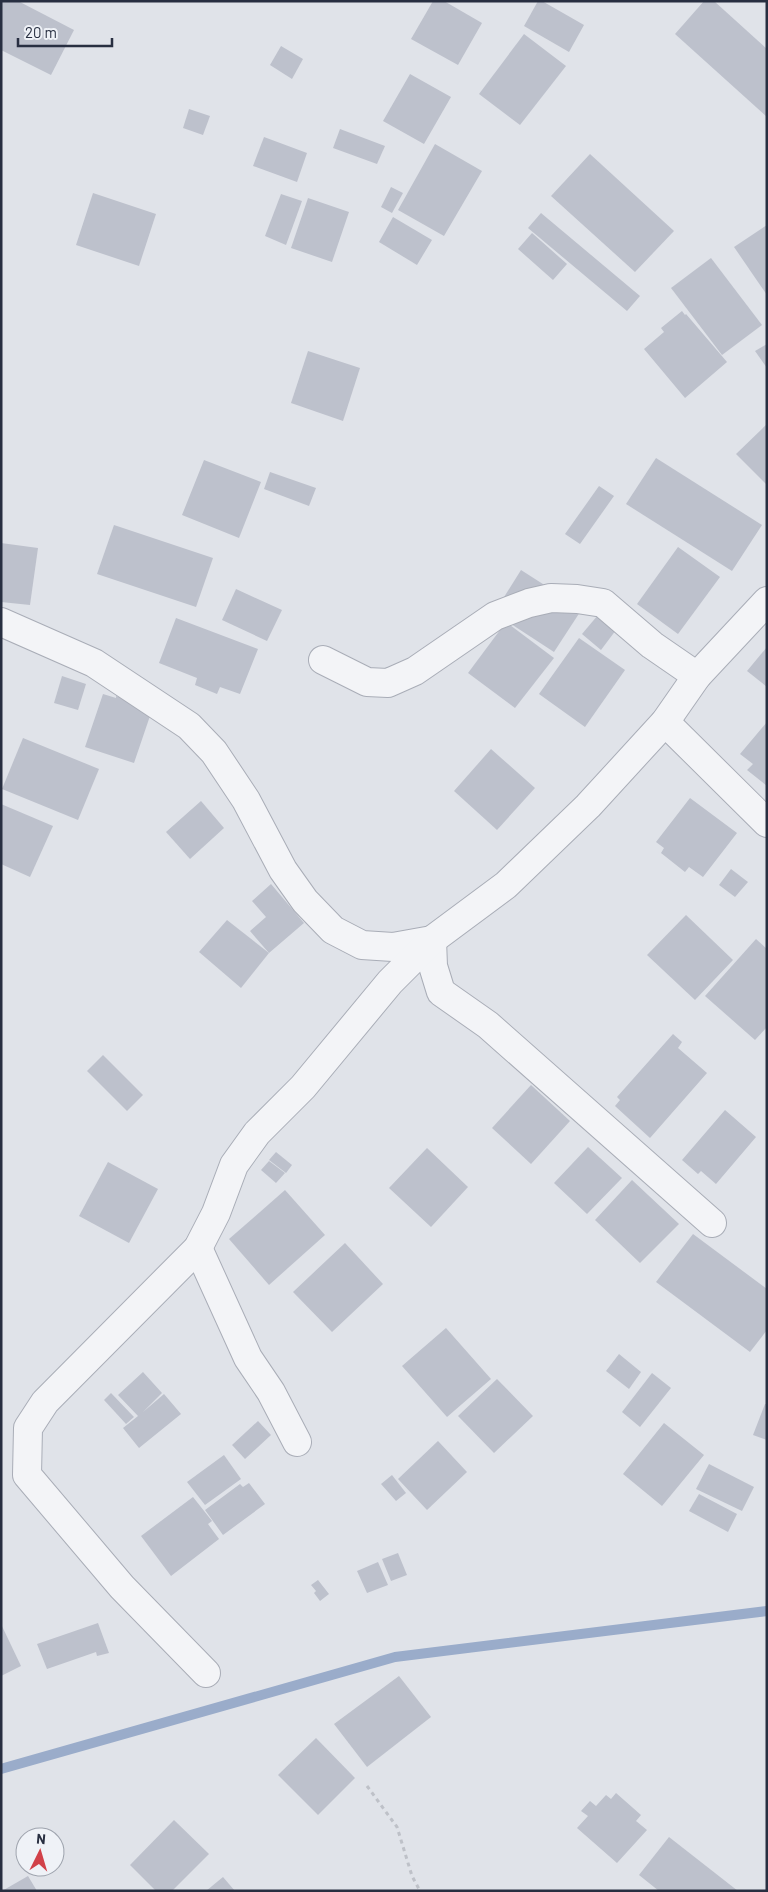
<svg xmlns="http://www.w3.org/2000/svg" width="768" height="1892" font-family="Barlow,sans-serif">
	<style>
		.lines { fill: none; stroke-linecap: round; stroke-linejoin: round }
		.stream { stroke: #9aacca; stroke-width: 10 }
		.building { fill: #bdc1cc }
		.minor-casing { stroke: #a9adb7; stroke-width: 30 }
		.path { stroke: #bec1c8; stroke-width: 3; stroke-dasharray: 4 4; stroke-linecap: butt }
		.minor { stroke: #f3f4f7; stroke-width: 28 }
	</style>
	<rect width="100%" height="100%" fill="#e0e3e9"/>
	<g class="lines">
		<polyline class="stream" points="1,1769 395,1657 767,1611"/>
	</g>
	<g class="building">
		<polygon points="1,1 18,1 74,30 51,75 1,50"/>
		<polygon points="433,1 444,1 482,23 458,65 411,39"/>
		<polygon points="538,1 542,1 584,25 569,52 524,26"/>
		<polygon points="704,1 714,1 767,49 767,117 675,34"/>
		<polygon points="524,34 566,66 520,125 479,94"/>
		<polygon points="281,46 303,59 292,79 270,65"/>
		<polygon points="410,74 451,97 424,144 383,121"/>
		<polygon points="189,109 210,116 203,135 183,128"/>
		<polygon points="340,129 385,146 377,164 333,148"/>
		<polygon points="264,137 307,153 297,182 253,166"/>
		<polygon points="435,144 482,171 444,236 398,210"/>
		<polygon points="590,154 674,231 635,272 551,196"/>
		<polygon points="391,187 403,193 392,213 381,207"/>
		<polygon points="93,193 156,214 139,266 76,245"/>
		<polygon points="281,194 302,201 286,245 265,236"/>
		<polygon points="308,198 349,212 332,262 291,248"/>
		<polygon points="541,213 640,296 627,311 528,228"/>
		<polygon points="393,217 432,240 417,265 379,242"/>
		<polygon points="767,225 767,295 734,247"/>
		<polygon points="532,233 567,264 553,280 518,249"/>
		<polygon points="711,258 762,325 722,355 671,288"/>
		<polygon points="682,311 685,315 686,314 727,362 685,398 644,349 664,332 661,328"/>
		<polygon points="767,344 767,368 755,351"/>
		<polygon points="308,351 360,368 343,421 291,403"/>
		<polygon points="767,424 767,485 736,454"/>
		<polygon points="656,458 762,525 732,571 626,504"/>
		<polygon points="204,460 261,482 239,538 182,515"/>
		<polygon points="270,472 316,488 309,506 264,489"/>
		<polygon points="599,486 614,496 580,544 565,534"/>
		<polygon points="114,525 213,558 196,607 97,574"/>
		<polygon points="1,543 38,548 30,605 1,602"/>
		<polygon points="678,547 720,577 678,634 637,604"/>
		<polygon points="521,570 582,609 554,652 494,613"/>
		<polygon points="236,589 282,610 267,641 222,620"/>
		<polygon points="598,615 616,630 601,650 582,634"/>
		<polygon points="176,618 258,649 240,694 220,687 217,694 195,685 197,678 159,663"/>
		<polygon points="506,622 554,658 515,708 468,673"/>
		<polygon points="579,638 625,670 585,727 539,694"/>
		<polygon points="767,647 767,687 747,671"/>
		<polygon points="62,676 86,684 78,710 54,703"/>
		<polygon points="103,694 116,698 116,696 139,704 137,709 151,713 134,763 85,747"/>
		<polygon points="767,722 767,786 747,770 753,764 740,754"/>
		<polygon points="23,738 99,769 78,820 2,789"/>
		<polygon points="491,749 535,788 497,830 454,791"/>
		<polygon points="690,798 737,833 703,877 689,867 685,872 661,853 664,848 656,842"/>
		<polygon points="201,801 224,828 190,859 166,832"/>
		<polygon points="1,804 53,826 30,877 1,864"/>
		<polygon points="731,869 748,882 735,897 719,885"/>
		<polygon points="271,884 304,923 269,953 250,931 266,917 252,901"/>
		<polygon points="686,915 733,960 695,1000 647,955"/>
		<polygon points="227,920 269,953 241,988 199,952"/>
		<polygon points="756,939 767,949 767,1027 755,1040 705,996"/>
		<polygon points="673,1034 682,1042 678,1048 707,1073 650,1138 615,1106 620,1100 617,1097"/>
		<polygon points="103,1055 143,1095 127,1111 87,1071"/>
		<polygon points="531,1085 570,1121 531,1164 492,1128"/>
		<polygon points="725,1110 756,1137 716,1184 701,1171 698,1174 682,1160"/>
		<polygon points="588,1147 622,1178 587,1214 554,1183"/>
		<polygon points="427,1148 468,1187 431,1227 389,1188"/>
		<polygon points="276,1152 292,1165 286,1173 269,1160"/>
		<polygon points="269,1161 285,1173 276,1183 261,1170"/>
		<polygon points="108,1162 158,1189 129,1243 79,1216"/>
		<polygon points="632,1180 679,1224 640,1263 595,1220"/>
		<polygon points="285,1190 325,1235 269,1285 229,1239"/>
		<polygon points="693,1234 767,1289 767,1330 750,1352 656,1282"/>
		<polygon points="345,1243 383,1284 332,1332 293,1292"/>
		<polygon points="446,1328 491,1379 447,1417 402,1366"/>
		<polygon points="619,1354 641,1372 629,1389 606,1371"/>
		<polygon points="143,1372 162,1393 143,1412 164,1394 181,1414 139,1448 123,1428 138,1416 118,1395"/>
		<polygon points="652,1373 671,1388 640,1427 622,1412"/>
		<polygon points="497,1379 533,1416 494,1453 458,1416"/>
		<polygon points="111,1393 134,1417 126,1424 104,1400"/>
		<polygon points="765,1404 767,1404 767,1440 753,1435"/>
		<polygon points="258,1421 271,1435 245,1459 232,1445"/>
		<polygon points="664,1423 704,1455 662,1506 623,1474"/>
		<polygon points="438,1441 467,1472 427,1510 398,1479"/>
		<polygon points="224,1455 241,1479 205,1505 187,1482"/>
		<polygon points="709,1464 754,1487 742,1511 696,1489"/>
		<polygon points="392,1475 406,1493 396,1501 381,1484"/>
		<polygon points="249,1483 265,1504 223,1535 205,1510 240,1484 243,1487"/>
		<polygon points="699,1494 737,1514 728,1532 689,1511"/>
		<polygon points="193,1497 212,1521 208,1524 219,1539 171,1576 141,1536"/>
		<polygon points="398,1553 407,1575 391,1581 382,1559"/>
		<polygon points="378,1562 388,1585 367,1593 357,1571"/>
		<polygon points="318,1580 329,1594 320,1601 314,1593 316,1591 311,1585"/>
		<polygon points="98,1623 109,1653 97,1656 96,1652 47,1669 37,1644"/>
		<polygon points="1,1624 21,1666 1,1676"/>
		<polygon points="399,1676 431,1717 367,1767 334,1724"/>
		<polygon points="316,1738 355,1778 318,1815 278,1775"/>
		<polygon points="616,1793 641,1815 636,1821 647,1830 617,1863 577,1828 588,1816 581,1811 590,1801 596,1806 606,1795 611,1799"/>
		<polygon points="174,1820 209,1854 172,1891 156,1891 130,1865"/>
		<polygon points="669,1837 738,1891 659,1891 639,1875"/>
		<polygon points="28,1876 37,1891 2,1891"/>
		<polygon points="223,1877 235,1891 206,1891"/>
	</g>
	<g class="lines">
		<defs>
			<g id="minor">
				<polyline points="1,622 94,663 189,726 214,752 246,800 283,870 305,901 333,930 362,945 393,947 432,940"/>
				<polyline points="323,660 367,682 388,683 415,671 495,616 529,603 551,598 577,599 603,603 652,645 697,676"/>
				<polyline points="665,722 767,823"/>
				<polyline points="432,940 433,966 441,992 488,1025 712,1223"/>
				<polyline points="198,1248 248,1358 271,1392 297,1442"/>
				<polyline points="206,1673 122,1587 27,1475 28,1428 45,1402 198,1248 216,1213 234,1165 257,1133 303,1087 390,982 432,940 506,885 588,806 665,722 697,676 767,601"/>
			</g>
		</defs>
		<use href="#minor" class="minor-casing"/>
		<polyline class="path" points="367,1786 397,1827 412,1876 420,1891"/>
		<use href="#minor" class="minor"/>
	</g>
	<rect width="768" height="1892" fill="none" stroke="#282f41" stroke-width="5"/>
	<g transform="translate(40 1852) rotate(5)"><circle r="24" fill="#eff2f7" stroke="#9fa4ae"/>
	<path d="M0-4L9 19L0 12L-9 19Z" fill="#d14149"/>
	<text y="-8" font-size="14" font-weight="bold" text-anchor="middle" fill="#282f41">N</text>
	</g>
	<path d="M18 38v8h94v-8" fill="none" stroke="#282f41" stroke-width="2.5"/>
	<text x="25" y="38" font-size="15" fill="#282f41" stroke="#eff2f7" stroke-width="4" paint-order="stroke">20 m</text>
</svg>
